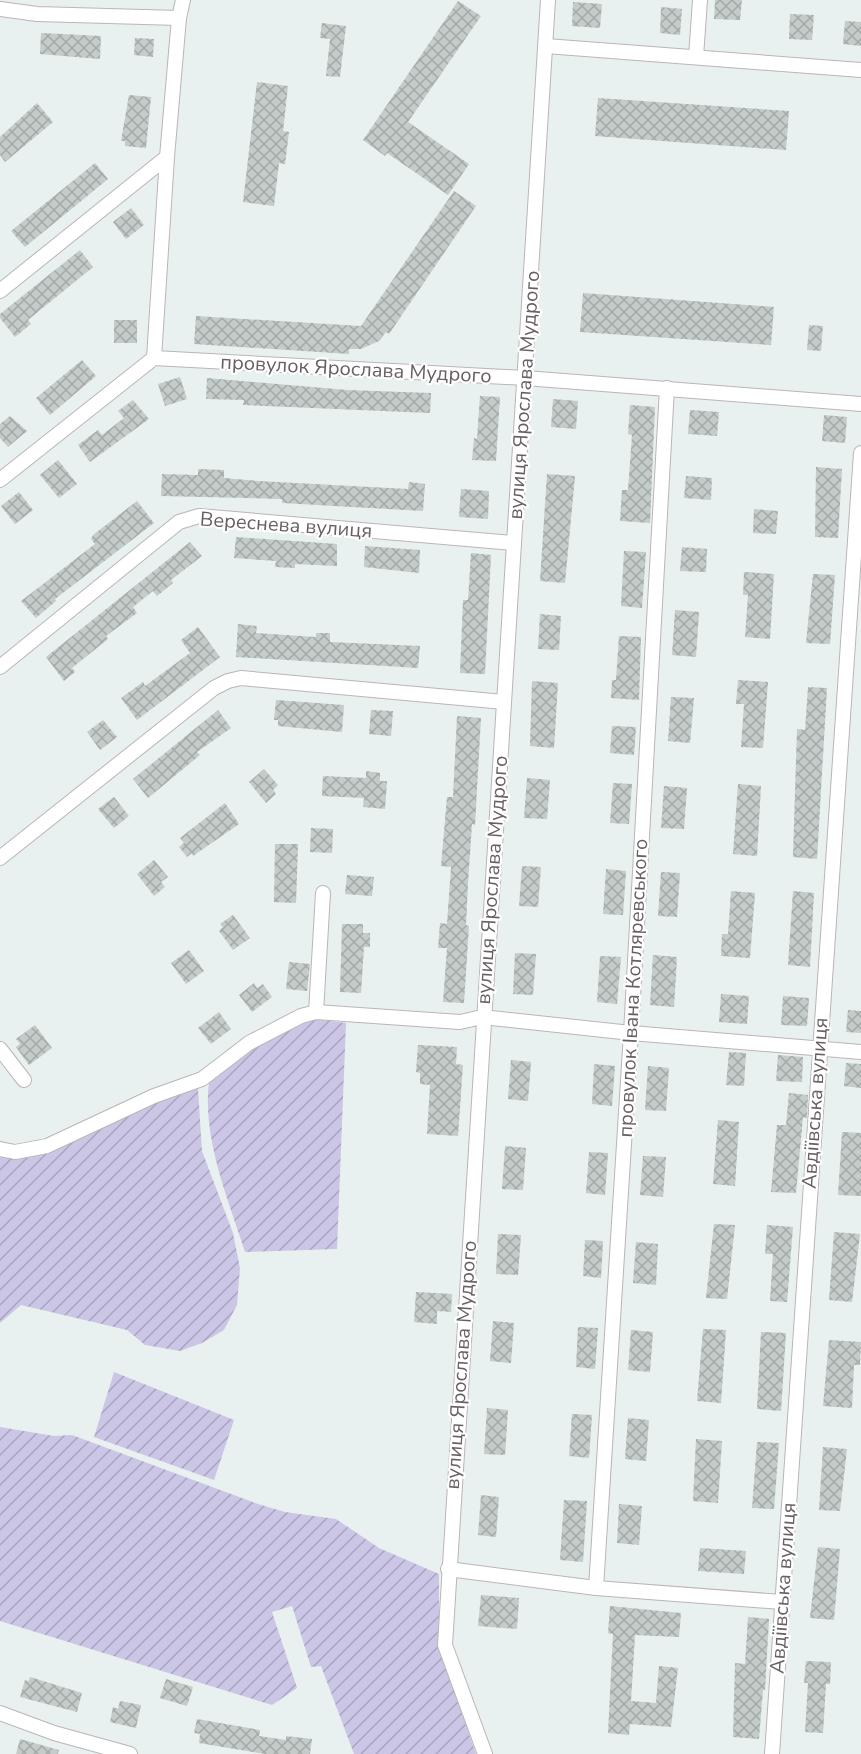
<svg xmlns="http://www.w3.org/2000/svg" width="861" height="1754" font-family="'Nunito Sans',sans-serif">
	<style>
		.garden { fill: url(#garden-furrows) }
		.building { fill: url(#building-cross-hatch) }
		.lines { fill: none; stroke-linecap: round; stroke-linejoin: round }
		.minor-casing { stroke: #bbb5b6; stroke-width: 16 }
		.minor { stroke: #fff; stroke-width: 14 }
		.labels { text-anchor: middle; dominant-baseline: central; stroke-width: 4.5; stroke-linejoin: round; paint-order: stroke }
		.street-label { font-size: 20px; fill: #675f61; stroke: #fff }
	</style>
	<defs>
		<pattern id="garden-furrows" width="10" height="10" patternUnits="userSpaceOnUse" patternTransform="scale(1.5)"><rect width="10" height="10" fill="#ccc6e6"/><path d="M-1 1l2-2M0 10L10 0M9 11l2-2" fill="none" stroke="#a9a4be"/></pattern>
		<pattern id="building-cross-hatch" width="8" height="8" patternUnits="userSpaceOnUse" patternTransform="scale(1.5)"><rect width="8" height="8" fill="#c4ccca"/><path d="M0 0l8 8M0 8l8-8" fill="none" stroke="#a3a9a7"/></pattern>
	</defs>
	<rect width="100%" height="100%" fill="#e8f0f0"/>
	<g class="garden">
		<path d="M313,1019l33,4 -9,226 -92,3c-17,-54 -43,-113 -36,-171l40,-32z"/>
		<polygon points="198,1089 202,1151 233,1233 240,1268 237,1305 224,1330 202,1343 180,1351 145,1345 127,1330 21,1305 0,1323 0,1155 15,1156 186,1090"/>
		<polygon points="114,1372 234,1420 214,1480 94,1437"/>
		<polygon points="0,1427 54,1436 72,1435 258,1504 285,1512 336,1519 379,1548 439,1574 439,1647 476,1754 354,1754 321,1666 311,1667 292,1606 272,1612 297,1688 272,1705 0,1621"/>
	</g>
	<g class="building">
		<polygon points="715,0 742,0 740,20 714,19"/>
		<polygon points="458,1 481,16 408,122 469,164 448,195 387,153 385,156 363,140"/>
		<polygon points="573,2 602,4 600,28 572,26"/>
		<polygon points="661,7 682,9 680,35 660,33"/>
		<polygon points="790,14 814,15 812,40 789,39"/>
		<polygon points="845,21 861,22 861,46 843,44"/>
		<polygon points="322,23 346,26 340,77 326,76 330,39 320,38"/>
		<polygon points="41,33 101,36 100,59 40,54"/>
		<polygon points="135,38 154,39 153,57 134,55"/>
		<polygon points="257,82 288,86 283,131 289,132 285,164 279,163 274,206 243,202"/>
		<polygon points="129,95 151,97 146,148 125,146 125,141 121,141"/>
		<polygon points="598,98 789,111 786,150 595,136"/>
		<polygon points="37,103 53,122 5,162 0,155 0,137"/>
		<polygon points="95,163 108,179 25,247 11,231"/>
		<polygon points="454,191 476,206 389,334 386,332 379,341 361,349 349,349 349,354 194,344 196,316 361,326"/>
		<polygon points="131,208 144,225 126,239 113,222"/>
		<polygon points="80,250 93,267 28,320 31,324 15,337 0,318 0,314"/>
		<polygon points="583,293 774,307 771,345 580,332"/>
		<rect x="114" y="320" width="23" height="23"/>
		<polygon points="809,325 823,326 821,351 807,350"/>
		<polygon points="82,360 96,376 50,415 36,398"/>
		<polygon points="180,377 187,399 165,406 158,384"/>
		<polygon points="207,378 347,390 431,393 430,413 243,405 244,400 206,399"/>
		<polygon points="480,396 500,397 496,461 472,460 474,438 477,439"/>
		<polygon points="553,399 578,401 576,429 551,427"/>
		<polygon points="133,400 149,419 90,462 78,445 98,430 102,435 124,418 118,411"/>
		<polygon points="630,405 655,407 650,523 620,521 622,490 628,490 632,435 628,434"/>
		<polygon points="690,410 719,412 717,436 688,434"/>
		<polygon points="824,415 847,417 845,443 822,441"/>
		<polygon points="10,416 27,431 8,447 0,438 0,424"/>
		<polygon points="58,460 77,484 59,498 40,475"/>
		<polygon points="816,467 842,469 838,538 815,537"/>
		<polygon points="198,469 224,470 224,478 258,481 408,489 409,482 425,484 423,511 282,503 282,499 161,496 162,474 198,475"/>
		<polygon points="547,474 575,476 565,583 540,581"/>
		<polygon points="686,476 712,478 711,500 684,498"/>
		<polygon points="461,489 489,491 488,519 459,517"/>
		<polygon points="19,492 33,510 15,524 1,506"/>
		<polygon points="137,501 154,523 55,599 56,601 36,618 21,601 95,544 91,539 93,535"/>
		<polygon points="754,509 778,511 776,534 753,533"/>
		<polygon points="236,537 337,544 337,566 295,564 295,568 275,567 276,561 234,558"/>
		<polygon points="190,542 202,556 171,580 173,583 157,596 153,591 133,607 137,613 106,636 108,639 72,668 75,672 64,681 46,657"/>
		<polygon points="365,546 420,550 419,573 364,567"/>
		<polygon points="682,547 707,549 706,572 680,571"/>
		<polygon points="624,551 646,552 642,608 621,606"/>
		<polygon points="471,553 491,555 485,674 460,673 463,600 468,600"/>
		<polygon points="744,572 774,574 770,639 745,637 748,595 743,595"/>
		<polygon points="813,574 835,575 830,644 806,643"/>
		<polygon points="675,610 699,612 696,657 672,655"/>
		<polygon points="540,614 561,616 559,650 538,649"/>
		<polygon points="238,624 257,626 256,633 316,637 316,633 330,633 330,642 420,646 418,668 236,657"/>
		<polygon points="198,627 220,657 137,720 121,698 143,682 145,686 190,653 181,640"/>
		<polygon points="619,636 641,637 639,700 611,698 612,680 616,680"/>
		<polygon points="738,680 768,682 763,748 741,747 744,704 736,704"/>
		<polygon points="532,681 558,683 554,748 530,746"/>
		<polygon points="808,687 827,688 817,859 793,857 797,729 805,730"/>
		<polygon points="671,697 694,698 690,743 668,741"/>
		<polygon points="276,700 344,705 342,732 278,726 278,720 274,720"/>
		<polygon points="218,710 231,728 197,752 200,755 148,798 133,779"/>
		<polygon points="371,710 393,711 391,736 369,734"/>
		<polygon points="457,716 481,718 475,825 472,824 468,883 466,925 469,926 464,1003 443,1002 447,948 438,948 440,923 447,924 451,867 441,866 447,797 453,797"/>
		<polygon points="103,720 117,737 100,750 87,732"/>
		<polygon points="612,726 636,727 634,755 610,753"/>
		<polygon points="264,769 278,785 273,790 276,794 266,803 249,782"/>
		<polygon points="366,771 380,773 380,781 387,781 385,809 363,807 364,798 322,796 323,776 366,778"/>
		<polygon points="527,778 550,780 547,819 524,818"/>
		<polygon points="613,783 632,784 629,824 610,823"/>
		<polygon points="738,784 761,786 757,856 733,854"/>
		<polygon points="664,786 687,788 684,829 661,828"/>
		<polygon points="114,797 129,816 114,828 98,809"/>
		<polygon points="225,803 239,824 193,856 192,853 187,857 179,847 184,843 180,838"/>
		<polygon points="311,828 333,829 332,853 310,852"/>
		<polygon points="275,844 298,844 296,903 274,902"/>
		<polygon points="154,860 168,877 161,882 165,887 154,896 137,874"/>
		<polygon points="522,866 541,867 538,907 519,906"/>
		<polygon points="606,869 626,871 623,915 603,914"/>
		<polygon points="661,872 680,873 677,917 658,916"/>
		<polygon points="347,875 374,877 372,896 345,894"/>
		<polygon points="731,891 755,893 750,958 721,956 722,934 728,934"/>
		<polygon points="793,891 814,893 810,967 788,965"/>
		<polygon points="233,915 250,938 233,950 219,931 223,927 220,924"/>
		<polygon points="342,924 363,924 363,933 370,933 370,947 364,947 361,993 340,992"/>
		<polygon points="189,950 204,971 186,984 171,963"/>
		<polygon points="515,953 536,954 533,995 513,994"/>
		<polygon points="653,955 677,957 674,1007 650,1005"/>
		<polygon points="600,956 621,957 617,1004 597,1002"/>
		<polygon points="289,962 310,964 307,991 286,989"/>
		<polygon points="254,983 257,988 263,984 272,997 252,1012 239,995"/>
		<polygon points="721,994 749,996 747,1024 719,1022"/>
		<polygon points="783,996 809,998 807,1026 781,1025"/>
		<polygon points="848,1010 861,1011 861,1033 846,1032"/>
		<polygon points="219,1012 231,1029 211,1044 198,1028"/>
		<polygon points="35,1025 52,1048 29,1065 16,1047 20,1044 16,1039"/>
		<polygon points="418,1045 457,1047 456,1064 463,1065 458,1136 427,1134 430,1085 420,1084 420,1073 416,1072"/>
		<polygon points="729,1052 746,1053 744,1086 726,1085"/>
		<polygon points="778,1055 803,1057 802,1082 776,1081"/>
		<polygon points="511,1060 531,1062 528,1101 508,1099"/>
		<polygon points="846,1063 861,1064 861,1088 844,1086"/>
		<polygon points="594,1064 615,1066 612,1106 592,1104"/>
		<polygon points="648,1066 669,1068 666,1111 645,1110"/>
		<polygon points="789,1093 808,1095 807,1118 803,1117 796,1193 771,1192 777,1125 786,1125"/>
		<polygon points="718,1120 739,1122 735,1186 713,1184"/>
		<polygon points="842,1132 861,1133 861,1196 838,1195"/>
		<polygon points="505,1146 526,1148 523,1190 502,1189"/>
		<polygon points="589,1152 608,1153 605,1195 586,1193"/>
		<polygon points="643,1156 666,1157 663,1197 640,1195"/>
		<polygon points="714,1224 735,1225 727,1299 706,1298"/>
		<polygon points="767,1225 793,1227 787,1302 770,1301 773,1254 765,1254"/>
		<polygon points="834,1232 860,1234 852,1302 829,1300"/>
		<polygon points="498,1234 521,1235 518,1275 496,1274"/>
		<polygon points="585,1240 603,1241 601,1278 583,1276"/>
		<polygon points="636,1242 658,1244 656,1285 633,1283"/>
		<polygon points="416,1292 452,1294 451,1312 437,1311 437,1324 414,1322"/>
		<polygon points="493,1321 514,1323 511,1363 490,1361"/>
		<polygon points="578,1327 598,1328 595,1369 576,1367"/>
		<polygon points="703,1329 726,1330 721,1403 697,1401"/>
		<polygon points="631,1330 653,1332 650,1372 628,1370"/>
		<polygon points="761,1332 786,1333 781,1411 757,1409"/>
		<polygon points="829,1340 861,1342 860,1365 854,1365 852,1408 823,1406"/>
		<polygon points="487,1408 508,1410 505,1455 484,1454"/>
		<polygon points="572,1414 592,1415 589,1458 569,1456"/>
		<polygon points="628,1418 649,1420 646,1461 625,1459"/>
		<polygon points="696,1439 722,1441 718,1503 693,1501"/>
		<polygon points="757,1442 779,1443 774,1509 752,1508"/>
		<polygon points="823,1447 847,1449 840,1511 819,1510"/>
		<polygon points="481,1495 499,1497 496,1537 478,1535"/>
		<polygon points="564,1500 587,1501 583,1562 560,1560"/>
		<polygon points="619,1504 642,1506 639,1545 617,1543"/>
		<polygon points="818,1547 840,1549 834,1620 810,1618"/>
		<polygon points="700,1548 746,1551 744,1574 698,1571"/>
		<polygon points="481,1595 519,1598 517,1629 478,1626"/>
		<polygon points="610,1606 681,1613 679,1637 635,1635 631,1701 656,1703 659,1666 678,1668 671,1727 630,1724 629,1735 608,1733 613,1634 608,1633"/>
		<polygon points="748,1617 769,1619 765,1690 763,1690 759,1739 733,1737 735,1663 745,1664"/>
		<polygon points="806,1661 831,1662 830,1684 826,1684 823,1733 805,1732 808,1683 804,1683"/>
		<polygon points="30,1677 82,1693 77,1712 20,1697 25,1680 29,1681"/>
		<polygon points="166,1679 193,1687 187,1706 160,1698"/>
		<polygon points="120,1701 141,1705 136,1728 110,1722 113,1707 118,1709"/>
		<polygon points="197,1719 260,1730 259,1736 286,1740 286,1736 312,1739 310,1754 265,1754 199,1743 200,1734 194,1733"/>
		<polygon points="20,1739 59,1750 58,1754 16,1754"/>
	</g>
	<g class="lines">
		<defs>
			<g id="minor">
				<polyline points="0,9 37,14 179,18"/>
				<polyline points="546,46 861,70"/>
				<polyline points="696,57 700,0"/>
				<polyline points="0,291 167,157 179,18 183,0"/>
				<polyline points="154,358 167,157"/>
				<polyline points="0,480 154,358 525,378 861,404"/>
				<polyline points="0,667 179,522 199,516 514,543"/>
				<polyline points="0,858 214,688 228,681 241,678 504,702"/>
				<polyline points="316,1012 323,893"/>
				<polyline points="0,1049 24,1080"/>
				<polyline points="0,1149 15,1152 47,1146 154,1096 202,1079 249,1043 301,1016 316,1012 460,1022 482,1017 631,1033 861,1052"/>
				<polyline points="448,1569 596,1588 782,1602"/>
				<polyline points="596,1588 631,1033 667,388"/>
				<polyline points="0,1713 54,1733 130,1754"/>
				<polyline points="485,1754 445,1645 548,0"/>
				<polyline points="772,1754 861,453"/>
			</g>
		</defs>
		<use href="#minor" class="minor-casing"/>
		<use href="#minor" class="minor"/>
	</g>
	<g class="labels">
		<g class="street-label">
			<text transform="translate(356 369) rotate(3)">провулок Ярослава Мудрого</text>
			<text transform="translate(524 395) rotate(-86)">вулиця Ярослава Мудрого</text>
			<text transform="translate(286 525) rotate(4)">Вереснева вулиця</text>
			<text transform="translate(492 880) rotate(-86)">вулиця Ярослава Мудрого</text>
			<text transform="translate(633 988) rotate(-87)">провулок Івана Котляревського</text>
			<text transform="translate(815 1103) rotate(-86)">Авдіївська вулиця</text>
			<text transform="translate(461 1365) rotate(-86)">вулиця Ярослава Мудрого</text>
			<text transform="translate(783 1588) rotate(-86)">Авдіївська вулиця</text>
		</g>
	</g>
</svg>
